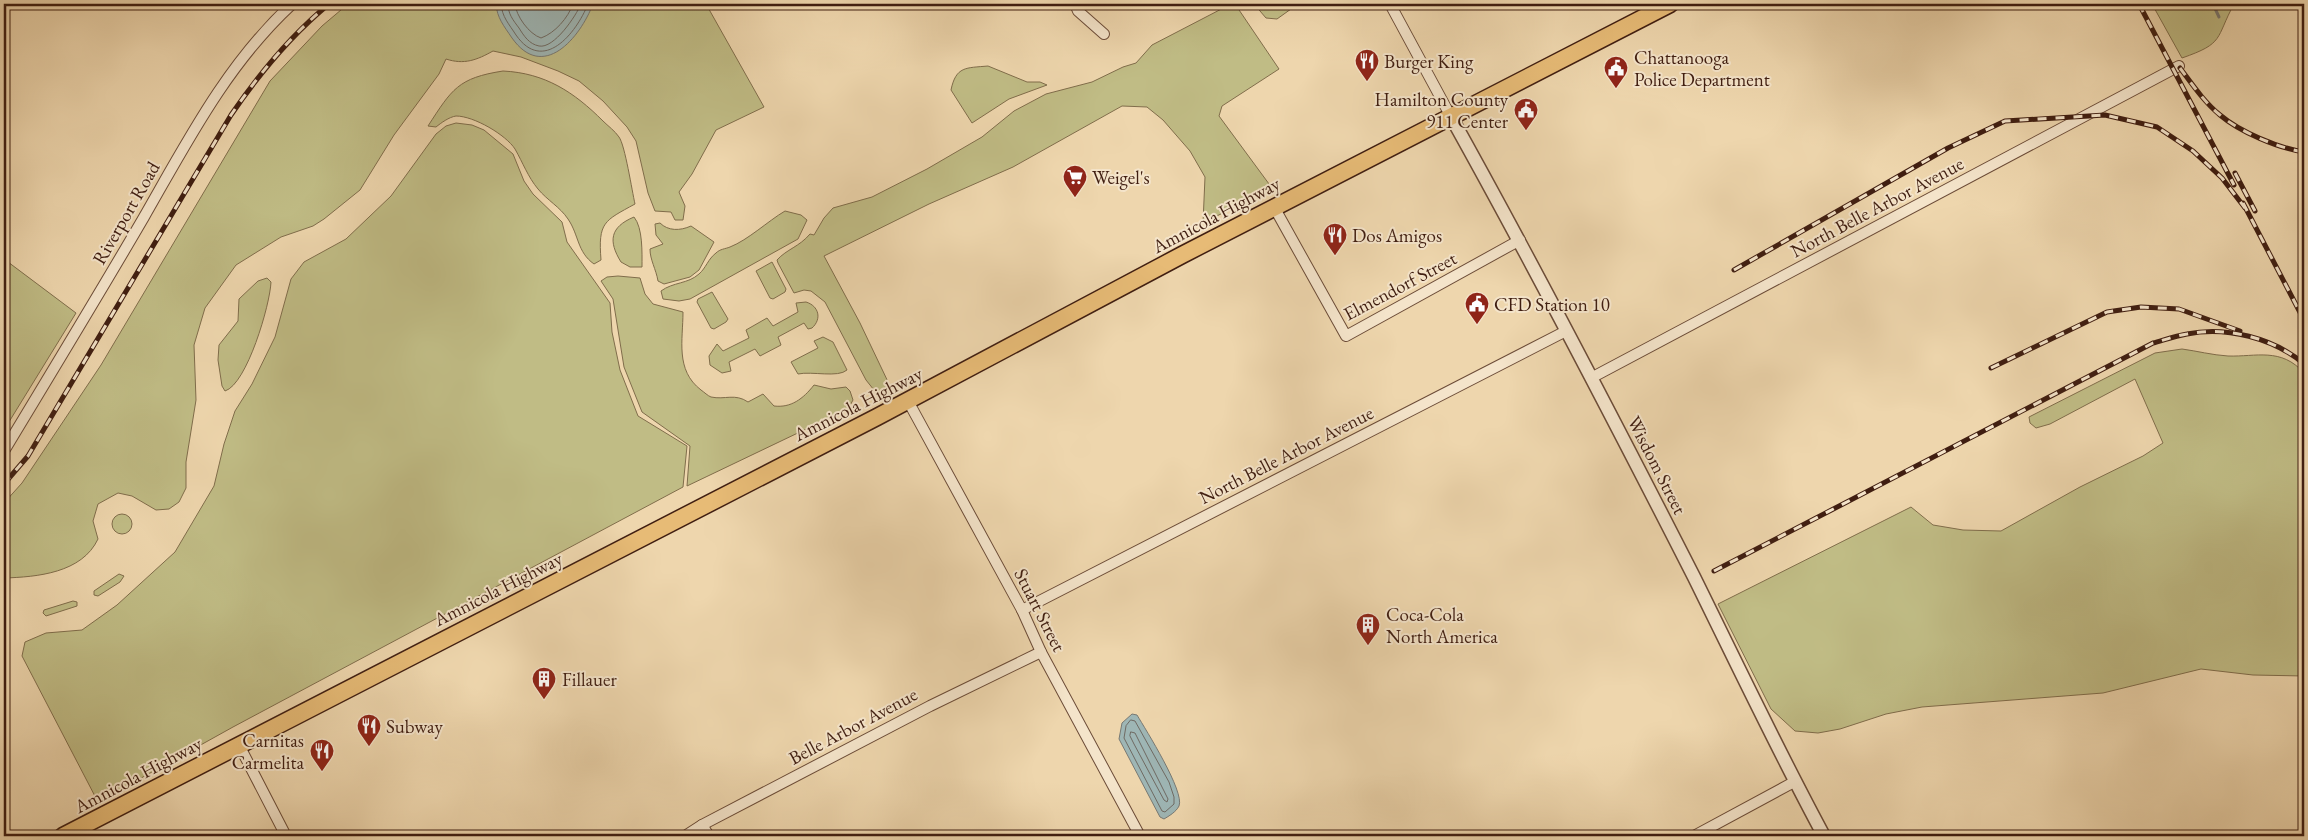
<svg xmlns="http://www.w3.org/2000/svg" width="2308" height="840" font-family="'EB Garamond',serif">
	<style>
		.green { fill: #c0bc85; stroke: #806d4b }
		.water { fill: #9eb6b5; stroke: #787973 }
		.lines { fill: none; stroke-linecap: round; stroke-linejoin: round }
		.shore { stroke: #6f6a63; stroke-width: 1 }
		.stream { stroke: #787973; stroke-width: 3 }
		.minor-casing { stroke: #6c4c38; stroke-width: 12 }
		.tertiary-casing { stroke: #6c4c38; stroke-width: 15 }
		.primary-casing { stroke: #401e11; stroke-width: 19 }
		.minor { stroke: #f4e4ca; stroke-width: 10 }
		.tertiary { stroke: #f4e4ca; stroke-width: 12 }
		.primary { stroke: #e7bb76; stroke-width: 16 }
		.rail-casing { stroke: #401e11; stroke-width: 5 }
		.rail { stroke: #f4e4ca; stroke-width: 3; stroke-dasharray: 9; stroke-linecap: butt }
		.labels { text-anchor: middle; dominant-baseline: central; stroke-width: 4; stroke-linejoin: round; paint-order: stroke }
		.poi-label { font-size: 19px; fill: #401e11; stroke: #f4e4ca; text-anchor: start }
		.street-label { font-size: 19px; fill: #401e11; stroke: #f4e4ca }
	</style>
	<rect width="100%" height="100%" fill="#eed6ad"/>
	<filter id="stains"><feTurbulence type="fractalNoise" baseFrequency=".004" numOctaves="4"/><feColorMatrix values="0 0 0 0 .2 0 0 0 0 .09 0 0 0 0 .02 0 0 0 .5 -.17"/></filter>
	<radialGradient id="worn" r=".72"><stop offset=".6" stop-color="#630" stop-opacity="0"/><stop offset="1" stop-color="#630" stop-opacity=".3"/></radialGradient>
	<g class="green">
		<path d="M348,4h358l58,103 -48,23 -24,44 -13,18 6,14 -2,14h-8l-4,-8 -16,-1 -7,-18 -12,-52 -9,-14 -24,-26 -24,-20 -21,-10 -37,-14 -28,-6c-16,9 -29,14 -47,8l-7,15 -45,61 -34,55 -36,29 -11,7 -32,11 -45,28 -31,43 -11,37 2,55 -10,62v26l-7,14 -10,7 -13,1 -24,-14 -14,-3 -20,11 -5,17 5,18c-16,34 -61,38 -94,39v-75l18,-20 79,-118 169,-284 52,-55z"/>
		<path d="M1231,4h4l44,65 -57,37 -3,10 53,72 -69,35 2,-46 -15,-26 -27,-31 -16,-13 -25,-1 -109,61 -84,37 -105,52 36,67 30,63 -1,3 -7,4 -8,-3 -8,-10 -41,-78 -14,-11 -7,-1 -10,3 -16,-30 -1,-3c10,-11 22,-13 33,-26l4,1 10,-17 9,-10 39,-11 55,-28 55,-32 32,-26 32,-17 46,-12 31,-15 13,-4 16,-18z"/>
		<polygon points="1254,4 1298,4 1277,19 1266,18"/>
		<path d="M2152,4h82c-19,35 -9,39 -52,54z"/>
		<path d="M988,66l39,16h13l7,3 -38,14 -37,24 -21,-33c5,-24 15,-22 37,-24z"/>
		<path d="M503,71c42,2 71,21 100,50 5,5 12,10 16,16 6,8 13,54 16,67 -31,17 -37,18 -34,56l-7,4c-17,-12 -15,-29 -26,-45 -8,-12 -21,-19 -30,-30 -10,-12 -15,-26 -23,-40 -9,-14 -41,-33 -59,-33 -7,1 -15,7 -20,11l-8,-1c24,-37 30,-48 75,-55z"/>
		<polygon points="456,123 472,125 484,130 513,154 524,181 533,194 562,222 567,242 610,303 612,332 620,370 638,416 687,446 683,487 233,727 98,802 22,656 25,642 46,633 82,630 117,605 175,552 214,486 224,444 235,411 252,384 275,337 291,279 304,262 346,239 391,196 436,134 446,126"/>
		<path d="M785,211l16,4 6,5 -9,19 -108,60 -11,2 -16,-2 -2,-8c12,-9 27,-7 38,-17 7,-6 9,-15 17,-21 4,-4 9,-4 14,-6 18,-7 38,-26 55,-36z"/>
		<path d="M634,217c9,11 8,36 8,50h-12l-9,-5c-13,-21 -11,-35 13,-45z"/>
		<path d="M660,223c8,8 20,8 31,3l23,16 -15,28 -9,7 -26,7 -6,-3c-2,-12 -8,-21 -8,-32l13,-5 -7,-9 -1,-11z"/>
		<polygon points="4,259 76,313 4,430"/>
		<polygon points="772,262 786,289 785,292 773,299 770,298 756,271"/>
		<path d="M618,276l22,2 5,16 8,10 30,8c0,28 -8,58 18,78 3,2 7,6 10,7 14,3 24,-4 37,5l15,-8 11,12c17,2 29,-7 40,-21l17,4 15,-2 4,4 3,9 -5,9 -161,77 3,-40 -48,-34 -18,-45 -11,-68 -12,-18 6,-4z"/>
		<path d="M267,278l4,4c-1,23 -24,102 -46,109l-3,-5 -4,-26 1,-15 19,-24 1,-22 19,-18z"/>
		<polygon points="712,292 728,319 726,322 714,329 711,328 697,302 698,299"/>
		<path d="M806,302c13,4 16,17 6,26l-4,1 -4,-6 -26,14 3,8 -21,11 -5,-7 -26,13 2,9 -9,2 -12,-8 -1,-9 8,-12 6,7 26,-13 -3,-8 21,-12 6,8 25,-14 -2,-9z"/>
		<path d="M823,337l10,5 14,28c-9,8 -35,1 -49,4l-7,-12 27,-14 -4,-7z"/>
		<path d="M2182,349c15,2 30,6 46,7 28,1 53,-9 76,17v303l-51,-1 -52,-6 -98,24 -181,14 -36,7 -46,15 -22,4 -23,-2 -24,-22 -53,-105 193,-97 22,18 30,5 38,1 79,-44 63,-31 20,-13 -28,-64 -85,45 -14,4 -6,-5 -1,-6 126,-64z"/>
		<circle cx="122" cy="524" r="10"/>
		<polygon points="119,574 124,576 120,582 98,596 94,595 94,591"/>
		<polygon points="73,601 77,602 77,606 46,616 43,613 44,610"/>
	</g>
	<g class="water">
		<path d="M496,4h97c-13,34 -50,78 -81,34 -8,-12 -15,-20 -16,-34z"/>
		<path d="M1132,714l5,1c9,15 48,77 42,91 -3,6 -10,10 -15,13l-4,-2 -41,-78 3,-16z"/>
	</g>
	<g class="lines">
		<g class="shore">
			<path d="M501,4c1,13 8,20 15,31 27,39 60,-1 72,-31"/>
			<path d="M508,4c0,10 5,16 11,24 5,8 10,16 20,18 15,3 37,-30 42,-42"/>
			<path d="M515,4c1,12 14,30 26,34 14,-5 27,-20 32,-34"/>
			<polygon points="1131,720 1135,721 1169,782 1174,797 1174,804 1165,812 1162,811 1124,738 1126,726"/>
			<polygon points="1131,732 1135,733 1168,799 1167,802 1164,800 1134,744 1130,736"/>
		</g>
		<polyline class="stream" points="2213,4 2219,17"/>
		<defs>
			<g id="minor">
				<polyline points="1075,4 1078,11 1104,34"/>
				<polyline points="1390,4 1450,115"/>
				<polyline points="1274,207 1346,336 1520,240"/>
				<polyline points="1591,378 2179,66"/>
				<polyline points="908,401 1022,610 1041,652 1140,836"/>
				<path d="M4,451c47,-78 94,-155 140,-234 43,-75 83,-153 148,-213"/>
				<polyline points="1022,610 1566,331"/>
				<polyline points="239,745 286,836"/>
				<polyline points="702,825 709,836"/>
				<polyline points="685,836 702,825 930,706 1041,652"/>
				<polyline points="1694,836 1794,782"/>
			</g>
			<path id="tertiary" d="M1450,115c85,152 165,307 244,462 43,87 84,174 130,259"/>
			<polyline id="primary" points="63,836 877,417 1182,255 1670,4"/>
		</defs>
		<use href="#minor" class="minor-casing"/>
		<use href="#tertiary" class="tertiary-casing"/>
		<use href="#primary" class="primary-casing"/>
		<use href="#minor" class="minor"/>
		<use href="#tertiary" class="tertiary"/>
		<use href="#primary" class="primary"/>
		<defs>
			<g id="rail">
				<polyline points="2139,4 2234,185"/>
				<path d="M2180,68c12,16 24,34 40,47 20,17 58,33 84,37"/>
				<polyline points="2235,173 2255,211"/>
				<polyline points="2243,203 2304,320"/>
				<polyline points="1734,270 1948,148 2005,121 2105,115 2157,127 2193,151 2222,178 2245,208"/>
				<polyline points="1991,368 2107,312 2141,307 2179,309 2240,331"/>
				<path d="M4,484l24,-28 203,-341c28,-41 59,-79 98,-111"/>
				<path d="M1714,571l439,-228c11,-3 22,-7 34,-9 39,-8 87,4 117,30"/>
			</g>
		</defs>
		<use href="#rail" class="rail-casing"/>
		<use href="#rail" class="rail"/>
	</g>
	<defs>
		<symbol id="restaurant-pin" viewBox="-11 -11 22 30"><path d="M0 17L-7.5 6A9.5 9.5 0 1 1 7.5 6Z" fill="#8f2418" stroke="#f4e4ca"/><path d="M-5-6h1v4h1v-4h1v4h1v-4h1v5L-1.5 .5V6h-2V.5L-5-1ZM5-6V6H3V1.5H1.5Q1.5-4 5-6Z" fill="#fff"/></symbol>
		<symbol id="civic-pin" viewBox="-11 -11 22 30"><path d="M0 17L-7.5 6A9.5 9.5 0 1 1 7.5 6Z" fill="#8f2418" stroke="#f4e4ca"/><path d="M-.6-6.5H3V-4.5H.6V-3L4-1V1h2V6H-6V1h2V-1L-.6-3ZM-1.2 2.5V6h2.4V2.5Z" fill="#fff"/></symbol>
		<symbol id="supermarket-pin" viewBox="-11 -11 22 30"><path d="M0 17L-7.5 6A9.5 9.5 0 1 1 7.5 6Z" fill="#8f2418" stroke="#f4e4ca"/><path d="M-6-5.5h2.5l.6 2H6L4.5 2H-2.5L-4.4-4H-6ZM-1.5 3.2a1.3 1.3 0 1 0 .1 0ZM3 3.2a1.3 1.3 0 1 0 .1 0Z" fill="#fff"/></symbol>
		<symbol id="building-pin" viewBox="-11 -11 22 30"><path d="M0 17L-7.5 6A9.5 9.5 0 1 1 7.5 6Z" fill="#8f2418" stroke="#f4e4ca"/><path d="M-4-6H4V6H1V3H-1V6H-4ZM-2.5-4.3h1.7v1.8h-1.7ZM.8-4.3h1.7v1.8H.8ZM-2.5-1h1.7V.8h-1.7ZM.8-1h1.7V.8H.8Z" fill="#fff"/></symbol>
	</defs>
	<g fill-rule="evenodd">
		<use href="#restaurant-pin" x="1353" y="47" width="28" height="38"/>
		<use href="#civic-pin" x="1602" y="54" width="28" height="38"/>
		<use href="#civic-pin" x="1512" y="96" width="28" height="38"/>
		<use href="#supermarket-pin" x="1061" y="163" width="28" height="38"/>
		<use href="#restaurant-pin" x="1321" y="221" width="28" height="38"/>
		<use href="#civic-pin" x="1463" y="290" width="28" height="38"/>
		<use href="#building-pin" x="1354" y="611" width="28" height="38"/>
		<use href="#building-pin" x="530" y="665" width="28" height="38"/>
		<use href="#restaurant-pin" x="355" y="712" width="28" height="38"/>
		<use href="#restaurant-pin" x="308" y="737" width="28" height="38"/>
	</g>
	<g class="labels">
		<g class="poi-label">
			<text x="1634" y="57">Chattanooga<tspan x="1634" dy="22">Police Department</tspan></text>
			<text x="1384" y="61">Burger King</text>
			<text x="1508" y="99" text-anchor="end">Hamilton County<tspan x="1508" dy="22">911 Center</tspan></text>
			<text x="1092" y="177">Weigel's</text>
			<text x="1352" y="235">Dos Amigos</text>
			<text x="1494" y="304">CFD Station 10</text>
			<text x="1386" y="614">Coca-Cola<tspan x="1386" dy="22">North America</tspan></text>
			<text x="562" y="679">Fillauer</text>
			<text x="386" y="726">Subway</text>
			<text x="304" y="740" text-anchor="end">Carnitas<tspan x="304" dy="22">Carmelita</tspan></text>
		</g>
		<g class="street-label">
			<text transform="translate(1877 207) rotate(-28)">North Belle Arbor Avenue</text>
			<text transform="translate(126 213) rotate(-60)">Riverport Road</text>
			<text transform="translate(1216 215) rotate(-28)">Amnicola Highway</text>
			<text transform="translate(1400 286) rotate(-28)">Elmendorf Street</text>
			<text transform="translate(858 404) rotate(-27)">Amnicola Highway</text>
			<text transform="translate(1286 455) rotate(-27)">North Belle Arbor Avenue</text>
			<text transform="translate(1657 465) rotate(63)">Wisdom Street</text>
			<text transform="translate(498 589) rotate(-27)">Amnicola Highway</text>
			<text transform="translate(1040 610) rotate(63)">Stuart Street</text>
			<text transform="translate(853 726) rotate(-28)">Belle Arbor Avenue</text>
			<text transform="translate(138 775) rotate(-28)">Amnicola Highway</text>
		</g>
	</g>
	<rect width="2308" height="840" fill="none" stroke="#eed6ad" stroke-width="20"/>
	<rect x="5" y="5" width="2298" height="830" fill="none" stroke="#401e11" stroke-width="2.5"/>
	<rect x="10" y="10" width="2288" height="820" fill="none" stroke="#401e11"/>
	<rect width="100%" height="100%" filter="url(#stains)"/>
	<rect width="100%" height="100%" fill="url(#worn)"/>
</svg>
